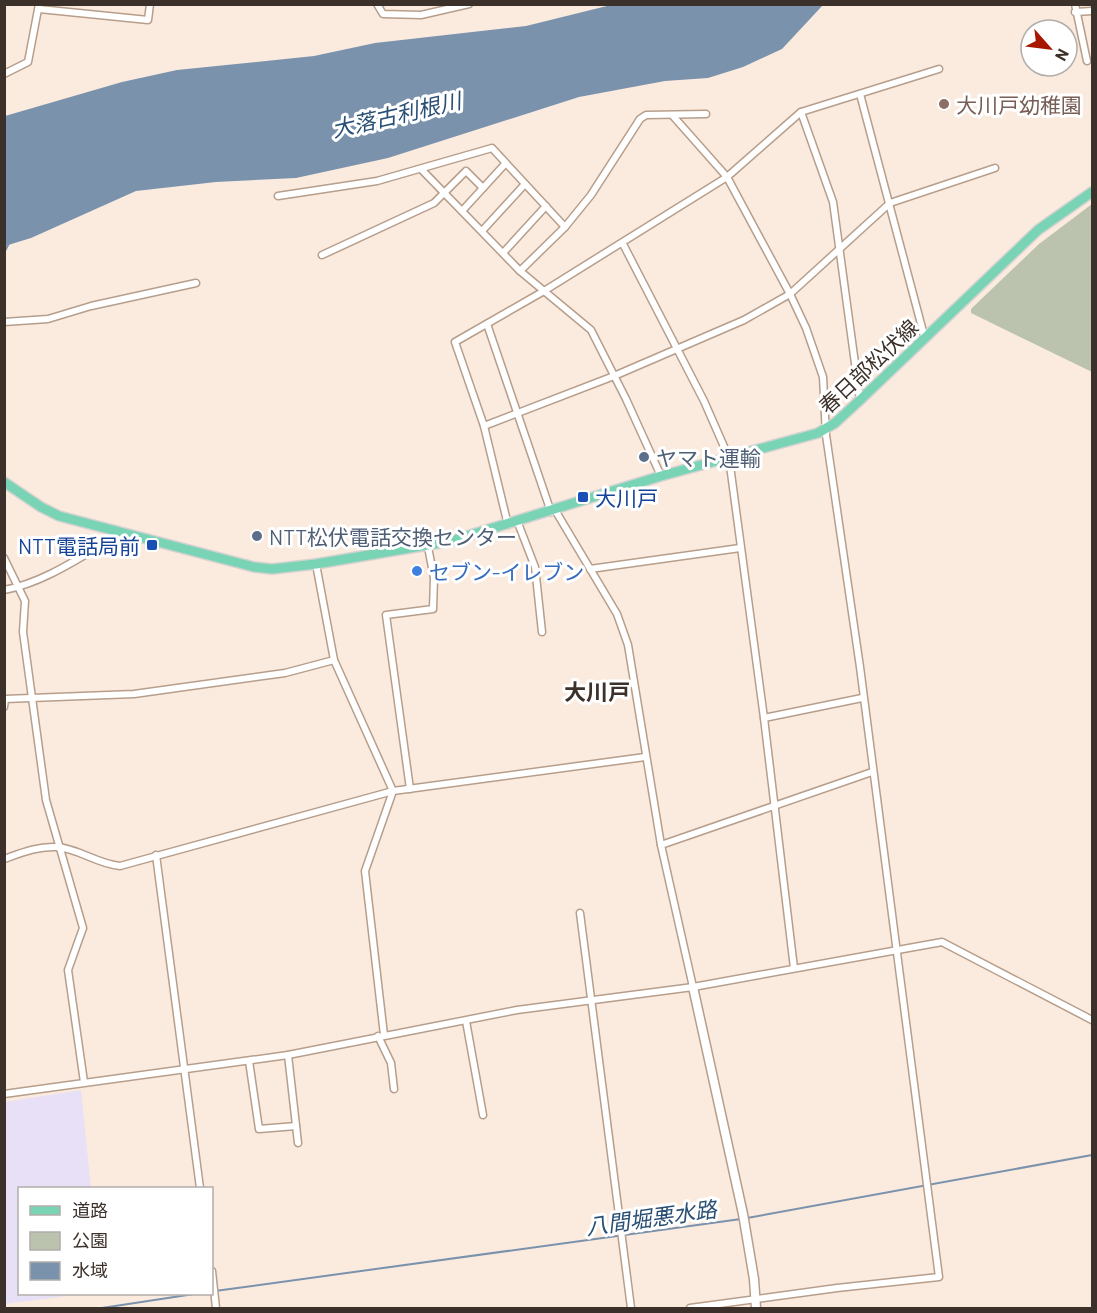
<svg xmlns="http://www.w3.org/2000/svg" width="1097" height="1313" font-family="Barlow,'Noto Sans JP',sans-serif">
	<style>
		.education { fill: #e7e0f6 }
		.green { fill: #bbc2ad }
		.water { fill: #7b92ad }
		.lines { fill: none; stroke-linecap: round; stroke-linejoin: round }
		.stream { stroke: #7b92ad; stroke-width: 2 }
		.street-casing { stroke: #b79e8b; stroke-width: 9 }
		.secondary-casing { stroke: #b79e8b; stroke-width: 11 }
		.primary-casing { stroke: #d4d2d0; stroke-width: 12 }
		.street { stroke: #fff; stroke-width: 6 }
		.secondary { stroke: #fff; stroke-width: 8 }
		.primary { stroke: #79d4b5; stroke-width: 9 }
		.education-dot { fill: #8d6e63; stroke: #fff; stroke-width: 2 }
		.service-dot { fill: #5c6f8a; stroke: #fff; stroke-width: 2 }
		.transit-dot { fill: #1a4fb4; stroke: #fff; stroke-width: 2 }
		.shop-dot { fill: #3f7fe0; stroke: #fff; stroke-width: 2 }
		.labels { text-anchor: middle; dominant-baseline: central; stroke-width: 6; stroke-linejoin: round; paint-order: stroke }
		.education-label { font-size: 21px; fill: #785e54; stroke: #fff; text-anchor: start }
		.street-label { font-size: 21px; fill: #3c312a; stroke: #fff }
		.service-label { font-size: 21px; fill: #4e5e75; stroke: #fff; text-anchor: start }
		.transit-label { font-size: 21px; fill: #164399; stroke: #fff; text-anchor: start }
		.shop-label { font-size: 21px; fill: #366cbe; stroke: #fff; text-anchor: start }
		.water-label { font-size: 22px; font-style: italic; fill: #2a4f75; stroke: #fff }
		.neighbourhood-label { font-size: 22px; font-weight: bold; fill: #3c312a; stroke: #fff }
	</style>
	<rect width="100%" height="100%" fill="#fbebdf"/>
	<polygon class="education" points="81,1090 91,1188 20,1188 20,1294 82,1294 5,1304 5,1102"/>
	<polygon class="green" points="1092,204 1092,372 971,313 971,309 1039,244"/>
	<polygon class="water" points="615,4 823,5 782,49 743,67 708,78 665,81 579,97 388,158 296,178 216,182 136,191 31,238 5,246 5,116 122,82 177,70 314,56 375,43 526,26"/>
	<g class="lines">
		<g class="stream">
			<polyline points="5,251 9,243"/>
			<polyline points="747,1218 1092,1155"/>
			<polyline points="215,1291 741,1219"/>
			<polyline points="102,1308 194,1294"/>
		</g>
		<defs>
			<g id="street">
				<polyline points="377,4 383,14 421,15 469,4"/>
				<polyline points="1075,4 1087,61"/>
				<polyline points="39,9 148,20 150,4"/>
				<polyline points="1075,12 1092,11"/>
				<polyline points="4,74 28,62 39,4"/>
				<polyline points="860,94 925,339"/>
				<polyline points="801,112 833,202 860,400"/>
				<polyline points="673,116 727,177 790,294 806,328 823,377 826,435 860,667 939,1277 837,1288 690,1308"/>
				<polyline points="421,169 520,271 591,330 626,399 661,476"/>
				<polyline points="278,196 377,181 492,148 565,227"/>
				<polyline points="462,211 505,164"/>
				<polyline points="482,231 525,184"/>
				<polyline points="623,244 704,401 729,458 764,718 794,968"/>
				<polyline points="503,253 546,206"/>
				<polyline points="322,255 434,203 466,171 483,188"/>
				<polyline points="520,271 565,227 591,195 640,119 646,115 706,114"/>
				<polyline points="4,322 48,319 91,306 196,283"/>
				<polyline points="487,324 551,512"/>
				<polyline points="484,426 614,376 744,320 790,294 890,203 995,168"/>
				<polyline points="555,510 617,614 628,645 661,845 693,987"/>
				<polyline points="518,523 535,567 542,632"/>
				<polyline points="508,525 484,426 455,342 544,291 727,177 801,112 939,69"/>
				<polyline points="4,558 25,601 23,632 46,800 83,928 68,970 84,1082"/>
				<polyline points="316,564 334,660 393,791 365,871 384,1035"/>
				<polyline points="590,569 740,548"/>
				<path d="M4,590c40,-7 78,-34 113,-54"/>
				<polyline points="4,707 5,699 134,694 285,673 334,660"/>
				<polyline points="764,718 862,698"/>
				<polyline points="410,789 386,615 433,609 434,578 428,547"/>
				<polyline points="661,845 872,772"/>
				<polyline points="156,855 200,1188"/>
				<path d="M4,859c17,-6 34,-13 52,-12 22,1 41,17 64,19l273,-75 252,-34"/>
				<polyline points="580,913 631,1308"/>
				<polyline points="466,1021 483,1115"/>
				<polyline points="378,1036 391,1063 394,1089"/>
				<polyline points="288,1055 298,1143"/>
				<polyline points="249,1061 259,1129 296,1126"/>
				<polyline points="4,1094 288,1055 517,1010 693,987 942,942 1092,1020"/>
				<polyline points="212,1271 216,1308"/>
			</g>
			<polyline id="secondary" points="693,987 743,1214 754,1279 756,1308"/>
			<polyline id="primary" points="4,482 41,507 59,516 254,567 272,569 316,564 451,541 661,476 818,433 835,423 860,400 1038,230 1092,192"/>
		</defs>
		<use href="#street" class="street-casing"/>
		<use href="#secondary" class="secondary-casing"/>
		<use href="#primary" class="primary-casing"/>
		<use href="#street" class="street"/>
		<use href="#secondary" class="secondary"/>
		<use href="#primary" class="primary"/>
	</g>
	<circle class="education-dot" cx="944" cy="104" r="6"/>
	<g class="service-dot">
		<circle cx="644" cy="457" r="6"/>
		<circle cx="257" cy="536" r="6"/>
	</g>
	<g class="transit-dot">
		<rect x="577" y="491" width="12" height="12" rx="3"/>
		<rect x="146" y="539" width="12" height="12" rx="3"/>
	</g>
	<circle class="shop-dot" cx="417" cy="571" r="6"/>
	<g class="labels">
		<g class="education-label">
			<text x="956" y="104">大川戸幼稚園</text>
		</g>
		<g class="street-label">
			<text transform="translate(868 366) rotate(-43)">春日部松伏線</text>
		</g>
		<g class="service-label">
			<text x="656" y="457">ヤマト運輸</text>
			<text x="269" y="536">NTT松伏電話交換センター</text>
		</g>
		<g class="transit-label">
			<text x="595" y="497">大川戸</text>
			<text x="140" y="545" text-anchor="end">NTT電話局前</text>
		</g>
		<g class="shop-label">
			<text x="429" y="571">セブン-イレブン</text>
		</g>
		<g class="water-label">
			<text transform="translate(396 114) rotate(-13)">大落古利根川</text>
			<text transform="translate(651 1217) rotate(-8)">八間堀悪水路</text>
		</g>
		<g class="neighbourhood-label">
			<text x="597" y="691">大川戸</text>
		</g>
	</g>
	<rect width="1097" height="1313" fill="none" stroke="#3c312a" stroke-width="12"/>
	<rect x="18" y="1187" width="195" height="108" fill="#ffffff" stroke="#b1adaa" stroke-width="1.5"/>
	<rect x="30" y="1206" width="30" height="9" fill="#79d4b5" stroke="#b1adaa" stroke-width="1.5"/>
	<text x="72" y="1217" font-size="18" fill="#3c312a">道路</text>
	<rect x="30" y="1232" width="30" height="18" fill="#bbc2ad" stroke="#b1adaa" stroke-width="1.5"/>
	<text x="72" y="1247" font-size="18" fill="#3c312a">公園</text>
	<rect x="30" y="1262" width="30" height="18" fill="#7b92ad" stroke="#b1adaa" stroke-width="1.5"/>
	<text x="72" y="1277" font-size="18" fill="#3c312a">水域</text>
	<g transform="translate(1049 48) rotate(118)"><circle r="28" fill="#ffffff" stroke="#b1adaa" stroke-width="1.5"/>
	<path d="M0-4.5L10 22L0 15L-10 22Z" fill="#a71700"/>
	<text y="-9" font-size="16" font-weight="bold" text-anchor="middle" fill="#3c312a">N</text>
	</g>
</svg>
